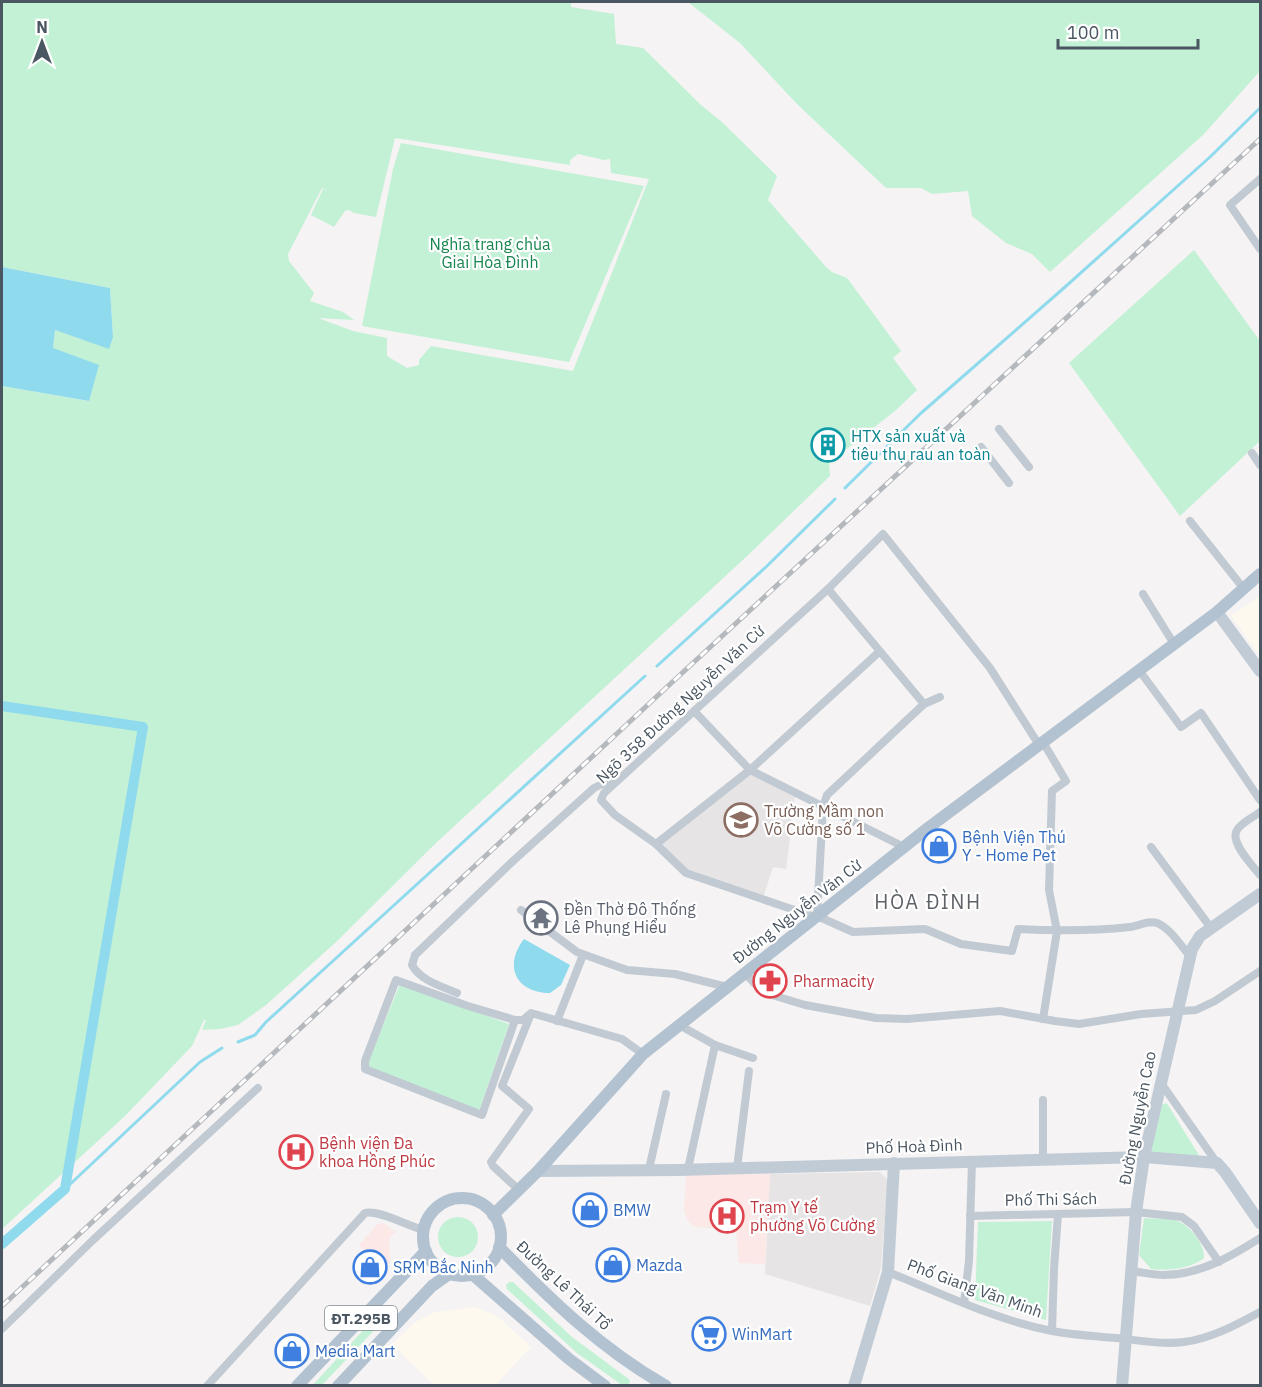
<svg xmlns="http://www.w3.org/2000/svg" width="1262" height="1387" font-family="'IBM Plex Sans',sans-serif">
	<style>
		.commercial { fill: #fdf9ef }
		.education { fill: #e6e4e5 }
		.medical { fill: #fce8e6 }
		.green { fill: #c3f1d5; fill-rule: evenodd }
		.water { fill: #90daee }
		.lines { fill: none; stroke-linecap: round; stroke-linejoin: round }
		.stream { stroke: #90daee; stroke-width: 3 }
		.canal { stroke: #90daee; stroke-width: 10 }
		.street { stroke: #c1cad2; stroke-width: 8 }
		.secondary { stroke: #c1cbd6; stroke-width: 12 }
		.primary { stroke: #b3c2d1; stroke-width: 12 }
		.rail-casing { stroke: #b5b8bd; stroke-width: 5 }
		.rail { stroke: #fff; stroke-width: 3; stroke-dasharray: 9; stroke-linecap: butt }
		.labels { text-anchor: middle; dominant-baseline: central; stroke-width: 4.5; stroke-linejoin: round; paint-order: stroke }
		.shield { fill: #fff; stroke: #808990; stroke-width: 1.5 }
		.shield-label { font-size: 15px; font-weight: bold; fill: #4a5661 }
		.park-label { font-size: 16px; fill: #17864f; stroke: #fff }
		.culture-label { font-size: 16px; fill: #0d838f; stroke: #fff; text-anchor: start }
		.street-label { font-size: 16px; fill: #4a5661; stroke: #fff }
		.education-label { font-size: 16px; fill: #785e54; stroke: #fff; text-anchor: start }
		.shop-label { font-size: 16px; fill: #366cbe; stroke: #fff; text-anchor: start }
		.worship-label { font-size: 16px; fill: #5b616d; stroke: #fff; text-anchor: start }
		.health-label { font-size: 16px; fill: #be3a42; stroke: #fff; text-anchor: start }
		.quarter-label { font-size: 20px; letter-spacing: 1.5px; fill: #5f6368; stroke: #fff }
	</style>
	<rect width="100%" height="100%" fill="#f5f3f3"/>
	<g class="commercial">
		<polygon points="1260,596 1260,656 1231,616"/>
		<polygon points="475,1307 493,1314 503,1321 531,1347 495,1385 434,1385 392,1344 414,1323 434,1312"/>
	</g>
	<g class="education">
		<polygon points="751,774 795,797 786,869 773,867 763,898 688,871 661,843"/>
		<polygon points="880,1172 888,1180 881,1268 870,1306 765,1274 770,1174"/>
	</g>
	<g class="medical">
		<polygon points="686,1174 770,1174 765,1264 739,1263 736,1230 695,1227 688,1221 684,1211"/>
		<polygon points="383,1223 396,1232 389,1238 390,1262 382,1268 359,1245 378,1224"/>
	</g>
	<g class="green">
		<path d="M2,2h569v5l43,7 2,30 27,4 58,57 22,18 54,53 -9,24 58,67 6,5 15,6 54,73 -8,7 24,32 -21,20 -67,53 1,13 -85,82 -308,284 -102,101 -69,62 -28,20 -18,4 -18,1 4,-10 -4,-1 2,1 -12,26 -67,70 -123,113v-843l86,15 -35,-53 2,-18 53,18 5,-11 -3,-49 -108,-21zM395,138l175,27v-5l8,-6 26,6 6,-1 1,14 38,6 -76,192 -142,-25 -12,14v5l-12,3 -20,-12v-18l-34,-7 -35,-13 36,2 -11,-8 -33,-11 4,-8 -25,-32 -1,-7 34,-66 7,2 -6,-1 -12,26 23,12 11,-16 4,-1 5,3 22,4z"/>
		<polygon points="688,2 1260,2 1260,71 1204,134 1050,272 1032,254 1006,243 972,216 968,191 932,194 921,188 886,188 797,104 740,43"/>
		<polygon points="401,143 644,186 569,362 362,326 393,169"/>
		<polygon points="1194,250 1260,341 1260,441 1180,516 1069,363"/>
		<polygon points="400,984 509,1024 479,1111 368,1067 368,1062"/>
		<polygon points="1166,1103 1168,1105 1200,1157 1153,1154 1151,1151 1162,1105"/>
		<circle cx="458" cy="1237" r="20"/>
		<path d="M1144,1218c10,1 24,0 34,3 12,5 27,23 26,37 -14,11 -36,13 -53,11l-12,-14z"/>
		<polygon points="1052,1221 1046,1320 975,1300 978,1222"/>
		<polygon points="509,1282 513,1282 572,1337 630,1380 629,1385 622,1385 577,1353 507,1289 506,1285"/>
		<polygon points="377,1315 383,1321 322,1385 313,1385"/>
	</g>
	<g class="water">
		<polygon points="2,267 110,288 113,337 109,349 55,330 53,348 99,365 89,401 2,386"/>
		<path d="M524,939l46,26 -9,20 -11,8c-34,0 -47,-27 -26,-54z"/>
	</g>
	<g class="lines">
		<g class="stream">
			<polyline points="845,488 920,414 1065,287 1210,157 1260,108"/>
			<polyline points="657,666 767,566 835,499"/>
			<polyline points="238,1042 255,1035 266,1022 334,960 645,676"/>
			<polyline points="65,1189 200,1062 222,1048"/>
		</g>
		<polyline class="canal" points="2,706 143,727 65,1189 2,1244"/>
		<g class="street">
			<polyline points="1260,179 1230,205 1260,249"/>
			<polyline points="999,429 1029,467"/>
			<polyline points="981,447 1009,483"/>
			<polyline points="1252,453 1260,465"/>
			<polyline points="1190,521 1244,589"/>
			<polyline points="828,589 924,704"/>
			<polyline points="1143,594 1174,644"/>
			<polyline points="1139,670 1181,727 1201,713 1260,800"/>
			<path d="M940,697l-16,7 -97,91 -4,12 -6,109 36,16 72,-3 36,15 51,7 6,-22c38,2 75,2 112,-2 8,-1 20,-7 27,-4 13,5 24,23 33,33"/>
			<polyline points="695,712 750,770 904,847"/>
			<polyline points="1043,742 1066,781 1052,791 1049,890 1057,931 1043,1019"/>
			<path d="M1260,812c-6,5 -18,10 -23,18 -8,12 16,36 23,45"/>
			<polyline points="656,844 750,770 879,652"/>
			<polyline points="1151,847 1211,928"/>
			<polyline points="521,910 577,952 627,970 675,974 727,987"/>
			<polyline points="815,917 686,873 656,844 615,815 601,800 604,793 828,589 883,534 990,668 1039,745"/>
			<polyline points="745,973 756,985 772,995 805,1005 876,1018 907,1019 1000,1011 1055,1021 1079,1024 1141,1014 1196,1010 1215,1001 1260,971"/>
			<path d="M457,993c-16,-7 -36,-12 -45,-28l3,-10 98,-94 81,-73 23,-11"/>
			<polyline points="515,1020 482,1115 365,1069 365,1061 396,980 468,1006 515,1020 523,1020 531,1013 622,1039 643,1054"/>
			<polyline points="557,1021 583,955"/>
			<polyline points="679,1025 715,1045 688,1169"/>
			<polyline points="715,1045 753,1058"/>
			<polyline points="1161,1083 1217,1163"/>
			<polyline points="1043,1100 1043,1159"/>
			<polyline points="737,1168 749,1071"/>
			<polyline points="649,1169 666,1094"/>
			<polyline points="519,1190 493,1166 491,1162 529,1109 502,1086 530,1016"/>
			<polyline points="970,1216 1136,1212 1182,1217 1194,1226 1219,1262"/>
			<path d="M1131,1271c11,1 22,4 33,4 35,0 68,-19 96,-37"/>
			<path d="M888,1272c53,21 107,48 164,59 21,4 42,5 64,7 21,2 46,7 68,4 26,-3 54,-18 76,-30"/>
			<polyline points="964,1303 969,1261 972,1161"/>
			<polyline points="2,1329 93,1240 258,1088"/>
			<polyline points="1052,1331 1054,1269 1058,1214"/>
			<path d="M207,1386l158,-173c12,-4 43,13 59,17"/>
		</g>
		<g class="secondary">
			<polyline points="1217,612 1260,671"/>
			<polyline points="538,1171 679,1170 1144,1157 1217,1163 1225,1172 1260,1223"/>
			<polyline points="854,1386 888,1272 894,1163"/>
			<polyline points="1122,1386 1136,1212 1144,1157 1192,949 1200,936 1260,894"/>
		</g>
		<g class="primary">
			<circle cx="462" cy="1237" r="39"/>
			<polyline points="493,1215 538,1171 643,1054 928,828 1217,612 1260,574"/>
			<path d="M499,1247c53,54 101,101 167,139"/>
			<polyline points="472,1274 569,1359 605,1386"/>
			<polyline points="297,1386 426,1251"/>
			<polyline points="338,1386 432,1286 449,1274"/>
		</g>
		<defs>
			<polyline id="rail" points="2,1306 667,687 1260,139"/>
		</defs>
		<use href="#rail" class="rail-casing"/>
		<use href="#rail" class="rail"/>
	</g>
	<defs>
		<symbol id="building-ring" viewBox="-11 -11 22 22"><circle r="9.5" fill="#fff" stroke="#0f9aa8" stroke-width="1.5"/><path d="M-4-6H4V6H1V3H-1V6H-4ZM-2.5-4.3h1.7v1.8h-1.7ZM.8-4.3h1.7v1.8H.8ZM-2.5-1h1.7V.8h-1.7ZM.8-1h1.7V.8H.8Z" fill="#0f9aa8"/></symbol>
		<symbol id="school-ring" viewBox="-11 -11 22 22"><circle r="9.5" fill="#fff" stroke="#8d6e63" stroke-width="1.5"/><path d="M0-5L7-2L0 1L-7-2ZM-4 1L0 2.5L4 1V4Q0 6-4 4Z" fill="#8d6e63"/></symbol>
		<symbol id="shop-ring" viewBox="-11 -11 22 22"><circle r="9.5" fill="#fff" stroke="#3f7fe0" stroke-width="1.5"/><path d="M-5-2.5h2.3a2.7 3.5 0 0 1 5.4 0H5L5.5 6h-11ZM-1.5-2.5h3a1.5 2.3 0 0 0-3 0Z" fill="#3f7fe0"/></symbol>
		<symbol id="temple-ring" viewBox="-11 -11 22 22"><circle r="9.5" fill="#fff" stroke="#6b7280" stroke-width="1.5"/><path d="M0-6L5-2H3V0L6.5 2.5H4V6H1.5V3h-3V6H-4V2.5H-6.5L-3 0V-2H-5Z" fill="#6b7280"/></symbol>
		<symbol id="pharmacy-ring" viewBox="-11 -11 22 22"><circle r="9.5" fill="#fff" stroke="#e0444e" stroke-width="1.5"/><path d="M-2-6h4v4h4v4h-4v4h-4v-4h-4v-4h4Z" fill="#e0444e"/></symbol>
		<symbol id="hospital-ring" viewBox="-11 -11 22 22"><circle r="9.5" fill="#fff" stroke="#e0444e" stroke-width="1.5"/><path d="M-5-5h3v3.5h4V-5h3V5h-3V1.5h-4V5h-3Z" fill="#e0444e"/></symbol>
		<symbol id="supermarket-ring" viewBox="-11 -11 22 22"><circle r="9.5" fill="#fff" stroke="#3f7fe0" stroke-width="1.5"/><path d="M-6-5.5h2.5l.6 2H6L4.5 2H-2.5L-4.4-4H-6ZM-1.5 3.2a1.3 1.3 0 1 0 .1 0ZM3 3.2a1.3 1.3 0 1 0 .1 0Z" fill="#3f7fe0"/></symbol>
	</defs>
	<g fill-rule="evenodd">
		<use href="#building-ring" x="809" y="426" width="38" height="38"/>
		<use href="#school-ring" x="722" y="801" width="38" height="38"/>
		<use href="#shop-ring" x="920" y="827" width="38" height="38"/>
		<use href="#temple-ring" x="522" y="899" width="38" height="38"/>
		<use href="#pharmacy-ring" x="751" y="962" width="38" height="38"/>
		<use href="#hospital-ring" x="277" y="1133" width="38" height="38"/>
		<use href="#shop-ring" x="571" y="1191" width="38" height="38"/>
		<use href="#hospital-ring" x="708" y="1197" width="38" height="38"/>
		<use href="#shop-ring" x="594" y="1246" width="38" height="38"/>
		<use href="#shop-ring" x="351" y="1248" width="38" height="38"/>
		<use href="#supermarket-ring" x="690" y="1315" width="38" height="38"/>
		<use href="#shop-ring" x="273" y="1332" width="38" height="38"/>
	</g>
	<g class="labels">
		<rect class="shield" x="325" y="1306" width="72" height="24" rx="4.5"/>
		<g class="shield-label">
			<text x="361" y="1318">ĐT.295B</text>
		</g>
		<g class="park-label">
			<text x="490" y="244">Nghĩa trang chùa<tspan x="490" dy="18">Giai Hòa Đình</tspan></text>
		</g>
		<g class="culture-label">
			<text x="851" y="436">HTX sản xuất và<tspan x="851" dy="18">tiêu thụ rau an toàn</tspan></text>
		</g>
		<g class="street-label">
			<text transform="translate(680 704) rotate(-43)">Ngõ 358 Đường Nguyễn Văn Cừ</text>
			<text transform="translate(797 911) rotate(-38)">Đường Nguyễn Văn Cừ</text>
			<text transform="translate(1137 1118) rotate(-79)">Đường Nguyễn Cao</text>
			<text transform="translate(914 1146) rotate(-2)">Phố Hoà Đình</text>
			<text transform="translate(1051 1199) rotate(-1)">Phố Thi Sách</text>
			<text transform="translate(564 1285) rotate(43)">Đường Lê Thái Tổ</text>
			<text transform="translate(975 1288) rotate(20)">Phố Giang Văn Minh</text>
		</g>
		<g class="education-label">
			<text x="764" y="811">Trường Mầm non<tspan x="764" dy="18">Võ Cường số 1</tspan></text>
		</g>
		<g class="shop-label">
			<text x="962" y="837">Bệnh Viện Thú<tspan x="962" dy="18">Y - Home Pet</tspan></text>
			<text x="613" y="1210">BMW</text>
			<text x="636" y="1265">Mazda</text>
			<text x="393" y="1267">SRM Bắc Ninh</text>
			<text x="732" y="1334">WinMart</text>
			<text x="315" y="1351">Media Mart</text>
		</g>
		<g class="worship-label">
			<text x="564" y="909">Đền Thờ Đô Thống<tspan x="564" dy="18">Lê Phụng Hiểu</tspan></text>
		</g>
		<g class="health-label">
			<text x="793" y="981">Pharmacity</text>
			<text x="319" y="1143">Bệnh viện Đa<tspan x="319" dy="18">khoa Hồng Phúc</tspan></text>
			<text x="750" y="1207">Trạm Y tế<tspan x="750" dy="18">phường Võ Cường</tspan></text>
		</g>
		<g class="quarter-label">
			<text x="928" y="901">HÒA ĐÌNH</text>
		</g>
	</g>
	<rect width="1262" height="1387" fill="none" stroke="#4a5661" stroke-width="6"/>
	<g transform="translate(42 42)" stroke="#ffffff" stroke-width="4.5" paint-order="stroke">
	<path d="M0-4.5L10 22L0 15L-10 22Z" fill="#4a5661"/>
	<text y="-9" font-size="16" font-weight="bold" text-anchor="middle" fill="#4a5661">N</text>
	</g>
	<path d="M1058 39v9h140v-9" fill="none" stroke="#4a5661" stroke-width="3"/>
	<text x="1067" y="39" font-size="18" fill="#4a5661" stroke="#ffffff" stroke-width="4.5" paint-order="stroke">100 m</text>
</svg>
